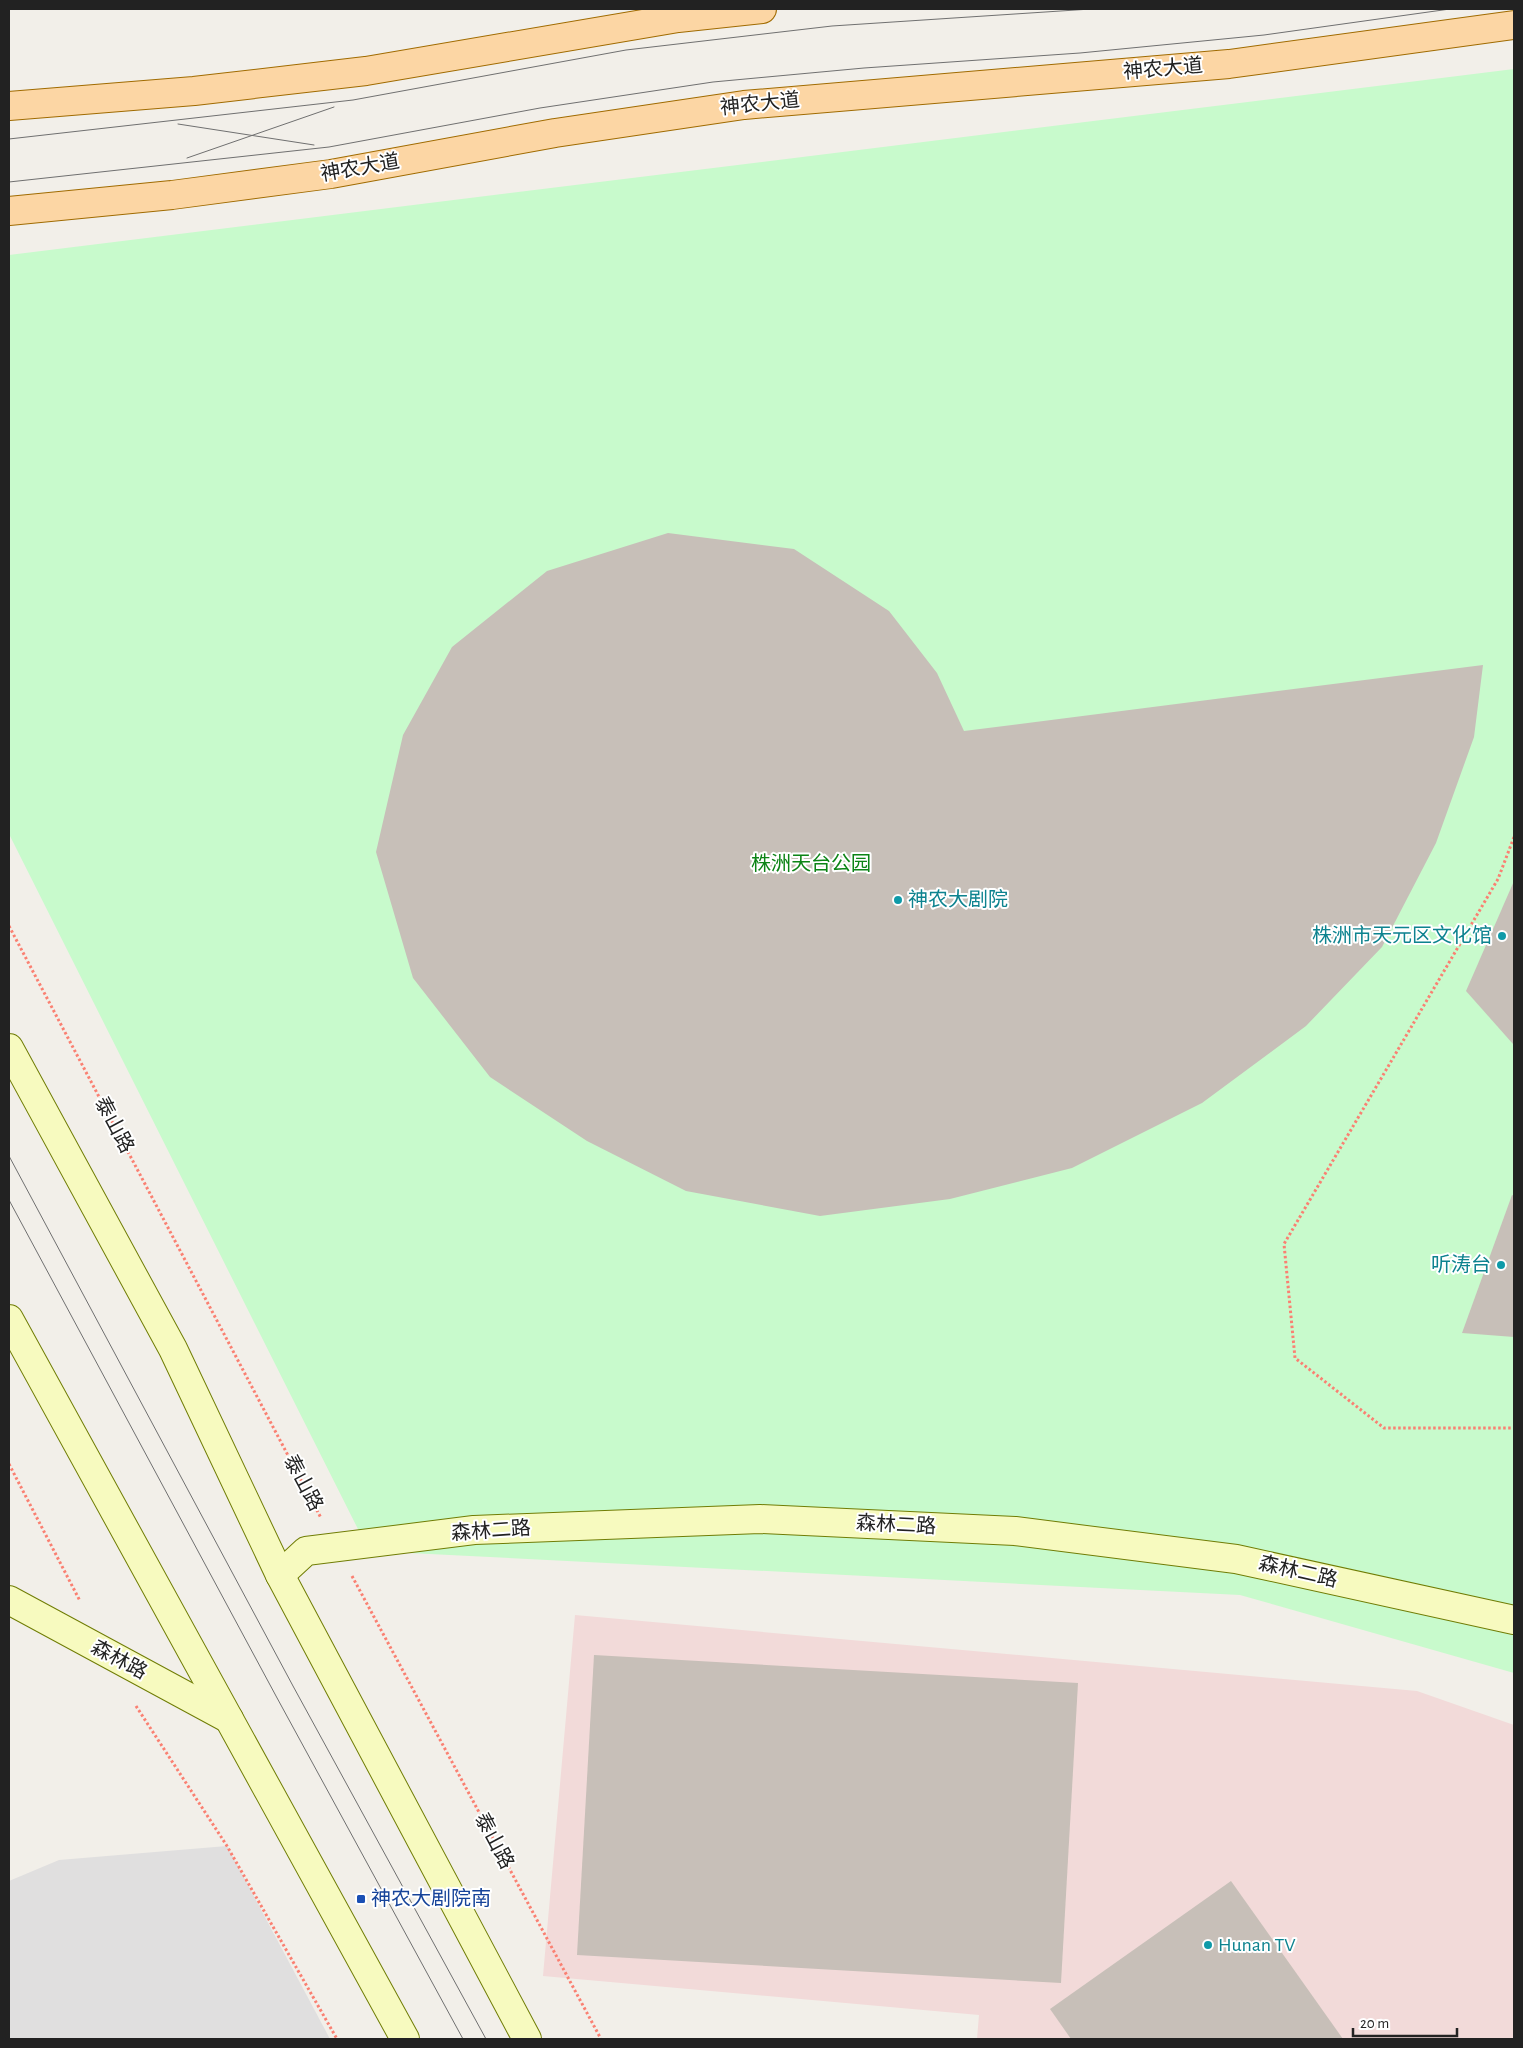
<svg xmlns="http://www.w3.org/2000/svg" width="1523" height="2048" font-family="'Alegreya Sans','Noto Sans SC',sans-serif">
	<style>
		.residential { fill: #e0dfdf }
		.commercial { fill: #f2dad9 }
		.park { fill: #c8facc }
		.building { fill: #c7bfb8 }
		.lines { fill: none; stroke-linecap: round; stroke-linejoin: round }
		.secondary-casing { stroke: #707d05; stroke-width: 30 }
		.primary-casing { stroke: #a06b00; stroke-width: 30 }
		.path { stroke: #fa8072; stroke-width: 3; stroke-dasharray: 2.5 2.5; stroke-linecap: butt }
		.secondary { stroke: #f7fabf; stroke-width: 28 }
		.primary { stroke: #fcd6a4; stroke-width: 28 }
		.tram { stroke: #707070; stroke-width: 1 }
		.culture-dot { fill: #0f9aa8; stroke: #fff; stroke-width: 2 }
		.transit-dot { fill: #1a4fb4; stroke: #fff; stroke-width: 2 }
		.labels { text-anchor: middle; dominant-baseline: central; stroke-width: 4; stroke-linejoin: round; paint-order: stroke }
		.street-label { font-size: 20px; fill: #222; stroke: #fff }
		.park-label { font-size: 20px; fill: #0c8416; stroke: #fff }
		.culture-label { font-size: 20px; fill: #0d838f; stroke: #fff; text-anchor: start }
		.transit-label { font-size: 20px; fill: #164399; stroke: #fff; text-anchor: start }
	</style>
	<rect width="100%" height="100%" fill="#f2efe9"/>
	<polygon class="residential" points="227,1846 330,2039 9,2039 9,1881 59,1860"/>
	<polygon class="commercial" points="575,1615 1417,1691 1514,1725 1514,2039 977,2039 979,2015 543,1976"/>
	<polygon class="park" points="1514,69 1514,1673 1240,1595 369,1551 9,834 9,255"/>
	<g class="building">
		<polygon points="668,533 794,549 889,611 937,673 964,731 1483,665 1474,737 1436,843 1382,947 1306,1026 1202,1103 1072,1168 950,1199 820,1216 686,1191 587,1141 490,1077 413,978 376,852 403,735 452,647 547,571"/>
		<polygon points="1514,881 1514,1041 1513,1044 1466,991"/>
		<polygon points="1512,1195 1514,1196 1514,1337 1462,1333"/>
		<polygon points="594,1655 1078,1683 1061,1983 577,1955"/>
		<polygon points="1231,1881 1343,2039 1071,2039 1050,2009"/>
	</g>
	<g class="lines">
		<defs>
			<g id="secondary">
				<polyline points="9,1048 173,1349 280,1575 527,2039"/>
				<polyline points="9,1319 405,2039"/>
				<polyline points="280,1575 306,1551 474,1530 760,1519 1015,1531 1236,1559 1514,1620"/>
				<polyline points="9,1600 229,1719"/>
			</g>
			<g id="primary">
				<polyline points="9,106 194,91 366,71 678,18 762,9"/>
				<polyline points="9,211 172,195 331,174 555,133 744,105 1229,64 1514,25"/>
			</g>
		</defs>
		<use href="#secondary" class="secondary-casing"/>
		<use href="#primary" class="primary-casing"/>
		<g class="path">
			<polyline points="1514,837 1498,879 1284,1244 1295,1358 1384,1428 1514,1428"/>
			<polyline points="9,926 321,1518"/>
			<polyline points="9,1464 80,1601"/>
			<polyline points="352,1576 601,2039"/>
			<polyline points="136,1706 227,1846 337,2039"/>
		</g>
		<use href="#secondary" class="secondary"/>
		<use href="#primary" class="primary"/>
		<g class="tram">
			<polyline points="178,124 314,145"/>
			<polyline points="9,139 353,100 626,50 832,26 1091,9"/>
			<polyline points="187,158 334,107"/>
			<polyline points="9,182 329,147 540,108 713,82 864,68 1080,53 1264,35 1450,9"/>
			<polyline points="9,1156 293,1686 486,2039"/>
			<polyline points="9,1200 276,1696 463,2039"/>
		</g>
	</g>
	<g class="culture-dot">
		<circle cx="898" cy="900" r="5"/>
		<circle cx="1502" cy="936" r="5"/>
		<circle cx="1501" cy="1265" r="5"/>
		<circle cx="1208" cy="1945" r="5"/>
	</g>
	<rect class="transit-dot" x="356" y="1894" width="10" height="10" rx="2.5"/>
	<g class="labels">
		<g class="street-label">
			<text transform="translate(1163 69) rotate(-5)">神农大道</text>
			<text transform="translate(760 104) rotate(-6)">神农大道</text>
			<text transform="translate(360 168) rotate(-10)">神农大道</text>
			<text transform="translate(114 1125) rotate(62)">泰山路</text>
			<text transform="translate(303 1483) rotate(62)">泰山路</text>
			<text transform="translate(896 1525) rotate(3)">森林二路</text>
			<text transform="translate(491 1531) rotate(-4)">森林二路</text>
			<text transform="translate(1298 1572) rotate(13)">森林二路</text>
			<text transform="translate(119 1660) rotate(28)">森林路</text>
			<text transform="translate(494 1841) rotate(62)">泰山路</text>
		</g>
		<g class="park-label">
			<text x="811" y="864">株洲天台公园</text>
		</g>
		<g class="culture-label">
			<text x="908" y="900">神农大剧院</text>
			<text x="1492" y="936" text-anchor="end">株洲市天元区文化馆</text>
			<text x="1491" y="1265" text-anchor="end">听涛台</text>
			<text x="1218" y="1945">Hunan TV</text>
		</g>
		<g class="transit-label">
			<text x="371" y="1899">神农大剧院南</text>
		</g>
	</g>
	<rect width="1523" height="2048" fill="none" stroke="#222222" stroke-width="20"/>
	<path d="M1353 2028v8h104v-8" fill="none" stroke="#222222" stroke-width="2.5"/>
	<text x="1360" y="2028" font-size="15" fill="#222222" stroke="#ffffff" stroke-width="4" paint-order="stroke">20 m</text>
</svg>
